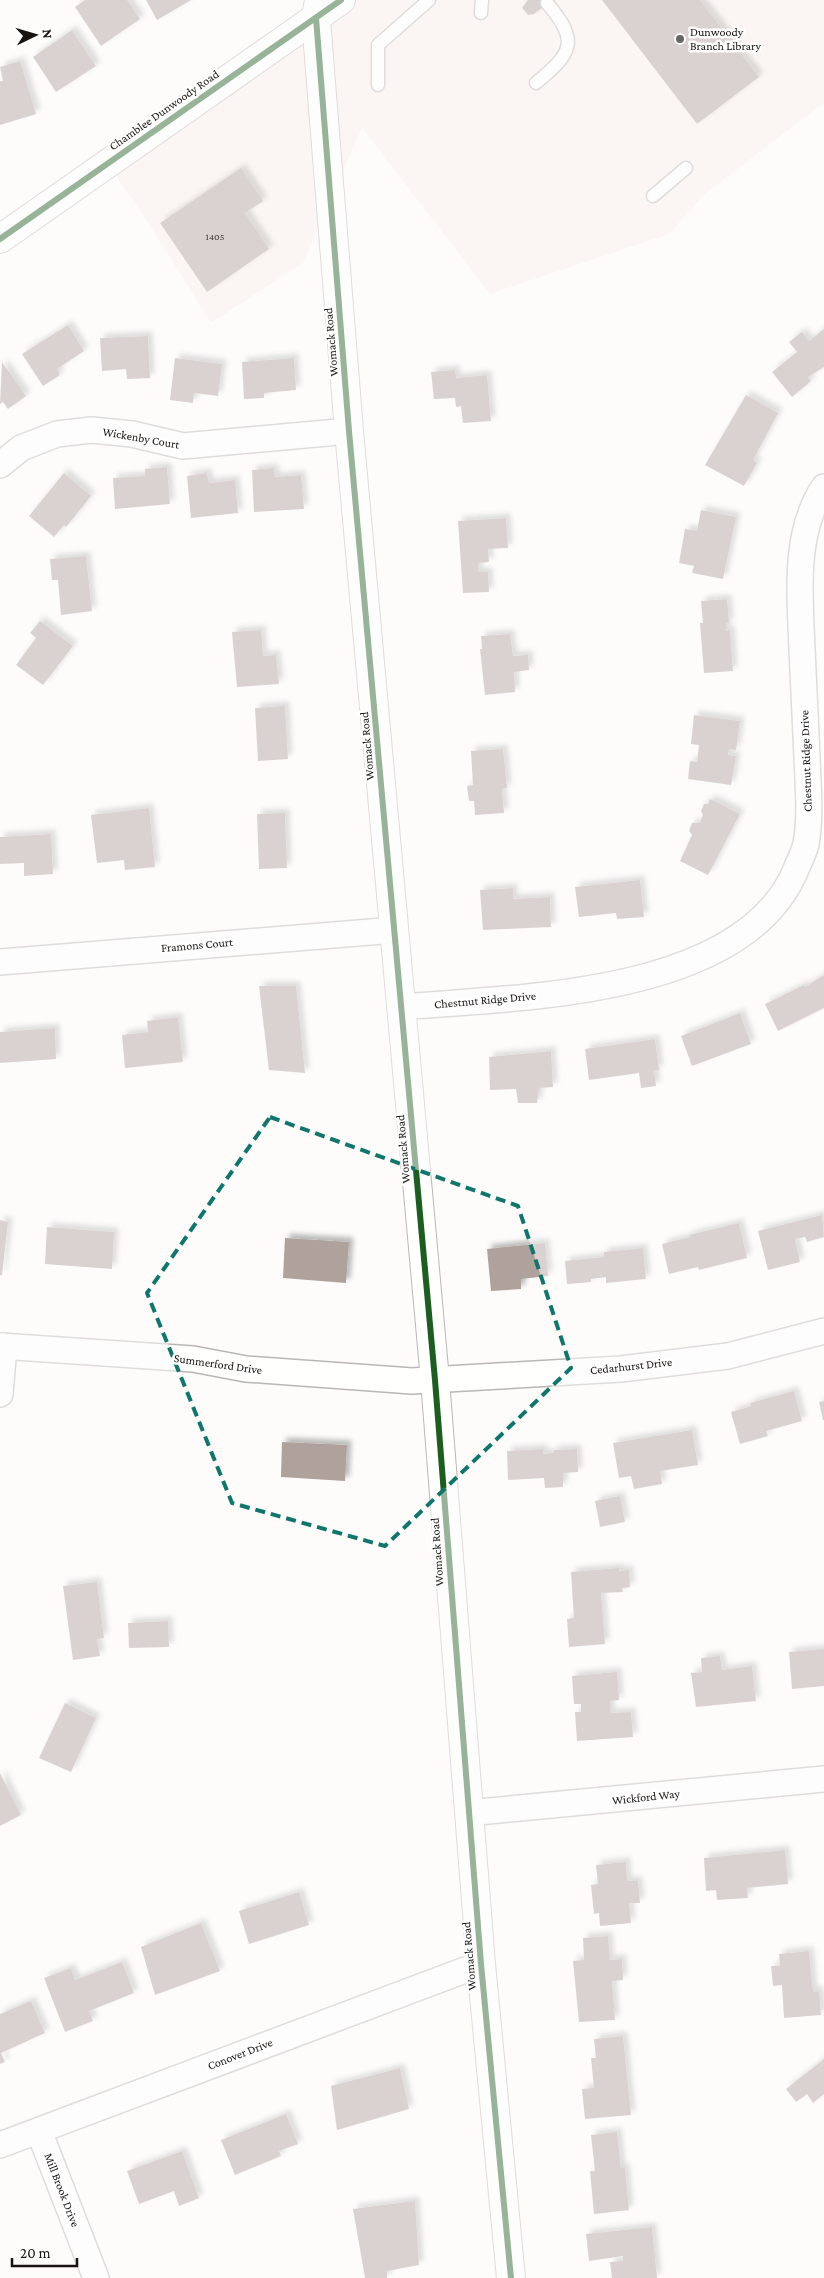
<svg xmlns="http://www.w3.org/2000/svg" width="824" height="2278" font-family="'Crimson Pro',serif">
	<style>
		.built { fill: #f9f0eb }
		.building { fill: #afa19c; filter: url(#shadow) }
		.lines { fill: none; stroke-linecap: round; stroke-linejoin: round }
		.service-casing { stroke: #b9b7b6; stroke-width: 15 }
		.minor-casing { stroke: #b9b7b6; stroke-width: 28 }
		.tertiary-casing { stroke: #b9b7b6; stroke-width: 30 }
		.service { stroke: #fffffe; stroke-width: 12 }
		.minor { stroke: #fffffe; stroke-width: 25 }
		.tertiary { stroke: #fffffe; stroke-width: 28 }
		.cycleway-casing { stroke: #fff; stroke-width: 9 }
		.cycleway { stroke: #1b5e20; stroke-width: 6 }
		.marked { fill: none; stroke: #0f766e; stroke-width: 4; stroke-dasharray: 10 6; stroke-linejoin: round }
		.poi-dot { fill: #686563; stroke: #fff; stroke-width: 2 }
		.labels { text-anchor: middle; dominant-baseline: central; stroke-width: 5; stroke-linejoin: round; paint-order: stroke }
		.number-label { font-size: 10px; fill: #3d3634 }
		.poi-label { font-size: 12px; fill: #171311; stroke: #fff; text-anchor: start }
		.street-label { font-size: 12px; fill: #171311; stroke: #fff }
	</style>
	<defs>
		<filter id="shadow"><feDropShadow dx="4.5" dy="-4.5" stdDeviation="2.5" flood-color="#0004"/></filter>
	</defs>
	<rect width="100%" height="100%" fill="#fdfcfb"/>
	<polygon class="built" points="318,0 824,0 824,103 706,193 669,234 490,294 362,128 303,263 211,323 149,224 103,157"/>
	<g class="building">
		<polygon points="85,0 127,0 140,19 101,46 75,7"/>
		<polygon points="146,0 191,0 157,20"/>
		<polygon points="528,0 552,0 534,14 528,15 522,8"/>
		<polygon points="602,0 700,0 759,77 697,124"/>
		<polygon points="72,30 96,66 56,92 33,57"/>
		<polygon points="20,61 36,114 0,125 0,81 3,81 0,67"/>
		<polygon points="241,168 263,201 245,213 269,249 207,292 160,223"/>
		<polygon points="68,325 84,351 57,369 60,375 43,386 22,354"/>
		<polygon points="824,329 824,367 808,377 811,381 792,397 772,372 797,352 789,342 802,332 809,341"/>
		<polygon points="148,336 150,378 127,379 126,369 102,371 100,338"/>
		<polygon points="175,358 222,364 218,396 194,393 193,403 170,400"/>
		<polygon points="294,358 296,390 264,393 264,398 244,399 242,362"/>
		<polygon points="2,362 26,396 8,409 3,402 0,404"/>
		<polygon points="455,370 456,378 487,375 491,421 463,423 461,406 456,407 455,398 434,399 431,372"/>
		<polygon points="746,395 778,413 753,460 757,463 744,486 705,465"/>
		<polygon points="167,467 170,504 115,509 113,478 145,476 145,469"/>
		<polygon points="274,468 275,477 301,475 304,509 254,512 252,470"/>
		<polygon points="64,473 91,496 66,527 64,525 54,537 29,516"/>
		<polygon points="207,473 209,483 235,480 238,513 191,518 187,476"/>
		<polygon points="701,510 736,517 723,579 692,573 694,566 679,563 685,529 697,531"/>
		<polygon points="506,518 508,548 488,549 489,562 478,563 478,572 488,572 489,592 463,593 458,521"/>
		<polygon points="86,556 92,611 61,615 58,580 52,580 50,559"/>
		<polygon points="727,599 729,623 726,623 726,631 730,630 733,671 704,673 700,623 703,623 701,601"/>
		<polygon points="40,621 73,646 43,685 16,665 36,638 30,633"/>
		<polygon points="261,630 263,656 276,655 279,684 237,687 232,632"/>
		<polygon points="510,634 513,656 528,655 529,670 514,672 515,692 485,695 480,649 482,649 481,636"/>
		<polygon points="285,706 288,759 258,761 255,708"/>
		<polygon points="694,715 740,721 736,750 729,749 728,755 736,756 731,785 688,779 690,761 697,762 699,745 691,744"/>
		<polygon points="503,749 507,788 502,789 504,813 475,815 474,801 469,801 467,786 473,785 471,751"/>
		<polygon points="710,799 740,814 708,875 680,861 692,835 689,831 692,823 700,823 703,815 701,811 704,804 708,804"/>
		<polygon points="149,808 155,867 125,870 124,860 97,863 91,815"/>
		<polygon points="285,813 287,868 259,869 257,814"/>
		<polygon points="51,834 53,874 24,876 24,863 0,864 0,837"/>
		<polygon points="640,880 644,917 617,919 616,913 579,917 575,887"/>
		<polygon points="513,888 513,899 550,897 551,927 483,930 480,890"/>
		<polygon points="824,975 824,1008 778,1031 765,1004 804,985 805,987"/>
		<polygon points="259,986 296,986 305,1073 269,1070"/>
		<polygon points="740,1013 751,1044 692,1066 681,1036"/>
		<polygon points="178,1017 183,1062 125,1068 122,1035 148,1032 147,1021"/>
		<polygon points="55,1028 56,1059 0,1063 0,1032"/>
		<polygon points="655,1039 659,1070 654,1070 656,1086 641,1088 639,1073 589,1080 585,1049"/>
		<polygon points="551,1051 553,1087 539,1088 537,1103 518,1103 516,1089 490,1090 489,1057"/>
		<polygon points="822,1215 824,1237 807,1242 805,1237 795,1239 800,1262 768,1270 758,1231"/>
		<polygon points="0,1220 8,1222 2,1275 0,1275"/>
		<polygon points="739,1223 747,1258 699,1270 698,1267 669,1274 662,1244 690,1237 689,1235"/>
		<polygon points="47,1227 114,1232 112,1269 45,1264"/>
		<polygon points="285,1238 349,1242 346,1283 283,1278"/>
		<polygon points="545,1243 548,1276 521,1279 521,1289 491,1291 487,1249"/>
		<polygon points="643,1248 646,1279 606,1283 606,1277 591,1279 591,1282 567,1284 565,1261 604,1257 604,1252"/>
		<polygon points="794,1391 802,1421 766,1431 768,1436 740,1444 731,1412 751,1406 750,1403"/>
		<polygon points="824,1401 824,1420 823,1420 819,1402"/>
		<polygon points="692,1430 698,1465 660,1471 662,1484 634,1489 631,1476 619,1478 613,1443"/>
		<polygon points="282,1442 347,1445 345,1481 281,1477"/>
		<polygon points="543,1449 543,1454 554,1453 554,1450 577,1449 578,1472 563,1473 563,1487 545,1488 544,1478 508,1480 507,1451"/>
		<polygon points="620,1496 625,1522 600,1527 595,1501"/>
		<polygon points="619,1568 619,1571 629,1570 630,1587 622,1588 623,1592 601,1593 605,1644 569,1647 567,1619 574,1618 571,1572"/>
		<polygon points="97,1582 104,1638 97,1639 100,1656 73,1660 63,1586"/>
		<polygon points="168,1621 169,1647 129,1648 128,1623"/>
		<polygon points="824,1649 824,1686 792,1689 789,1652"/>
		<polygon points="720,1656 722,1670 752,1666 756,1701 696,1707 691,1673 702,1672 701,1658"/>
		<polygon points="617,1672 619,1700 610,1701 610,1711 611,1713 631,1712 633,1737 577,1741 575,1712 581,1712 581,1704 574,1704 572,1676"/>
		<polygon points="65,1703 96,1718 71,1772 39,1758"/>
		<polygon points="0,1773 21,1815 0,1826"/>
		<polygon points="785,1850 788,1884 747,1888 748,1898 717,1900 716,1890 706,1891 704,1858"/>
		<polygon points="626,1862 627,1881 638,1881 640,1903 629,1903 631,1923 600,1926 599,1913 594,1914 591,1885 598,1884 596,1865"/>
		<polygon points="299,1892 309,1925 249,1944 239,1911"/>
		<polygon points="201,1923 220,1971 155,1995 141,1947"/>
		<polygon points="608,1936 610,1960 622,1959 623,1980 612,1981 615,2020 579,2022 573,1961 584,1960 583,1938"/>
		<polygon points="809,1951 813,1992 819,1991 821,2015 784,2018 782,1985 773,1986 771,1966 780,1966 779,1954"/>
		<polygon points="122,1962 134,1993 89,2011 93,2021 65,2032 44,1978 71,1968 75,1980"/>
		<polygon points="31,2001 45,2033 1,2053 5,2062 0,2064 0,2014"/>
		<polygon points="623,2036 631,2115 585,2119 582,2089 594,2088 591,2058 596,2058 594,2039"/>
		<polygon points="824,2059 824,2094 813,2103 807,2094 796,2102 786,2089"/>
		<polygon points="400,2068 409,2109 337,2130 331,2086"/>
		<polygon points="286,2114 298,2144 279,2151 281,2156 235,2175 221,2140"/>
		<polygon points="617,2132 621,2168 625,2168 629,2210 594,2214 590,2171 595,2171 591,2135"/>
		<polygon points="182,2151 199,2198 179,2206 174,2191 139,2204 127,2171"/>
		<polygon points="415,2201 419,2265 387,2271 387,2278 365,2278 353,2209"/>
		<polygon points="652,2227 657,2278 612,2278 610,2262 623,2261 623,2256 589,2261 586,2234"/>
	</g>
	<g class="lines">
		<defs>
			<g id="service">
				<polyline points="481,13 482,0"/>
				<path d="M536,83c36,-30 44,-41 11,-80"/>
				<polyline points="378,85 378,45 429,0"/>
				<polyline points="653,196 686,168"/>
			</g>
			<g id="minor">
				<polyline points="0,465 21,448 57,434 92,430 132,434 183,446 349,431"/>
				<polyline points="0,962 395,930"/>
				<path d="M401,1007c117,-10 345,-10 396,-140 3,-7 7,-15 9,-23 5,-28 2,-58 1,-87 -2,-36 -3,-72 -5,-108 -2,-54 -9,-115 22,-162"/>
				<polyline points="0,1346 193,1359 246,1369 412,1381 621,1369 728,1356 824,1331"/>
				<polyline points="0,1394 4,1346"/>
				<polyline points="468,1813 824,1779"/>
				<polyline points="39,2131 96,2278"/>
				<polyline points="0,2145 481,1964"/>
			</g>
			<g id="tertiary">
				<polyline points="319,0 316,18 319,58 349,431 435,1380 481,1964 511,2278"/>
				<polyline points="0,239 341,0"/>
			</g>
		</defs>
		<use href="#service" class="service-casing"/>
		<use href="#minor" class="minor-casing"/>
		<use href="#tertiary" class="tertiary-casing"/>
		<use href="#service" class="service"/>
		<use href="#minor" class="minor"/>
		<use href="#tertiary" class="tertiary"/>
		<defs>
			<g id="cycleway">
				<polyline points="316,18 349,431 435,1380 481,1964 511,2278"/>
				<polyline points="0,239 341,0"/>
			</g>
		</defs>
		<use href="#cycleway" class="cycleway-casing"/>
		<use href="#cycleway" class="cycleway"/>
	</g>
	<path d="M0 0H824V2278H0ZM270,1117l248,89 53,162 -186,178 -153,-43 -85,-210z" fill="#fdfcfb" fill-opacity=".55" fill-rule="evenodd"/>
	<path class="marked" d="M270,1117l248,89 53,162 -186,178 -153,-43 -85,-210z"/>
	<circle class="poi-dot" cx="680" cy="39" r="5"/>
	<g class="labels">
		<g class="number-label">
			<text x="215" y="236">1405</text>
		</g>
		<g class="poi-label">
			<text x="690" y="32">Dunwoody<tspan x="690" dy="14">Branch Library</tspan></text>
		</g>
		<g class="street-label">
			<text transform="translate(164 110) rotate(-35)">Chamblee Dunwoody Road</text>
			<text transform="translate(331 342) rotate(-95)">Womack Road</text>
			<text transform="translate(141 438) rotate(10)">Wickenby Court</text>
			<text transform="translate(367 746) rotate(-95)">Womack Road</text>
			<text transform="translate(806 761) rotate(-92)">Chestnut Ridge Drive</text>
			<text transform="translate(197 945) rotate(-5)">Framons Court</text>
			<text transform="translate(485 1000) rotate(-5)">Chestnut Ridge Drive</text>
			<text transform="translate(403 1149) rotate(-95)">Womack Road</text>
			<text transform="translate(218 1364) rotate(8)">Summerford Drive</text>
			<text transform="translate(631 1366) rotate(-6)">Cedarhurst Drive</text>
			<text transform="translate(437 1552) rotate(-94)">Womack Road</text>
			<text transform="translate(646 1797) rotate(-6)">Wickford Way</text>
			<text transform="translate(469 1956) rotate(-95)">Womack Road</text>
			<text transform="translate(240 2054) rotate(-21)">Conover Drive</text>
			<text transform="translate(62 2190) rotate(69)">Mill Brook Drive</text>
		</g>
	</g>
	<g transform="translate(35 35) rotate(85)" stroke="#ffffff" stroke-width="4" paint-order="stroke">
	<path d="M0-4L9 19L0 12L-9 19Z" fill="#171311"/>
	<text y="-8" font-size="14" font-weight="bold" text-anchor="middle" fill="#171311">N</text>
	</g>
	<path d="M12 2258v8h65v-8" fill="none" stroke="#171311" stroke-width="2.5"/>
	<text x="20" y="2258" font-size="15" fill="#171311" stroke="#ffffff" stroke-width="4" paint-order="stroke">20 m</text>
</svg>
